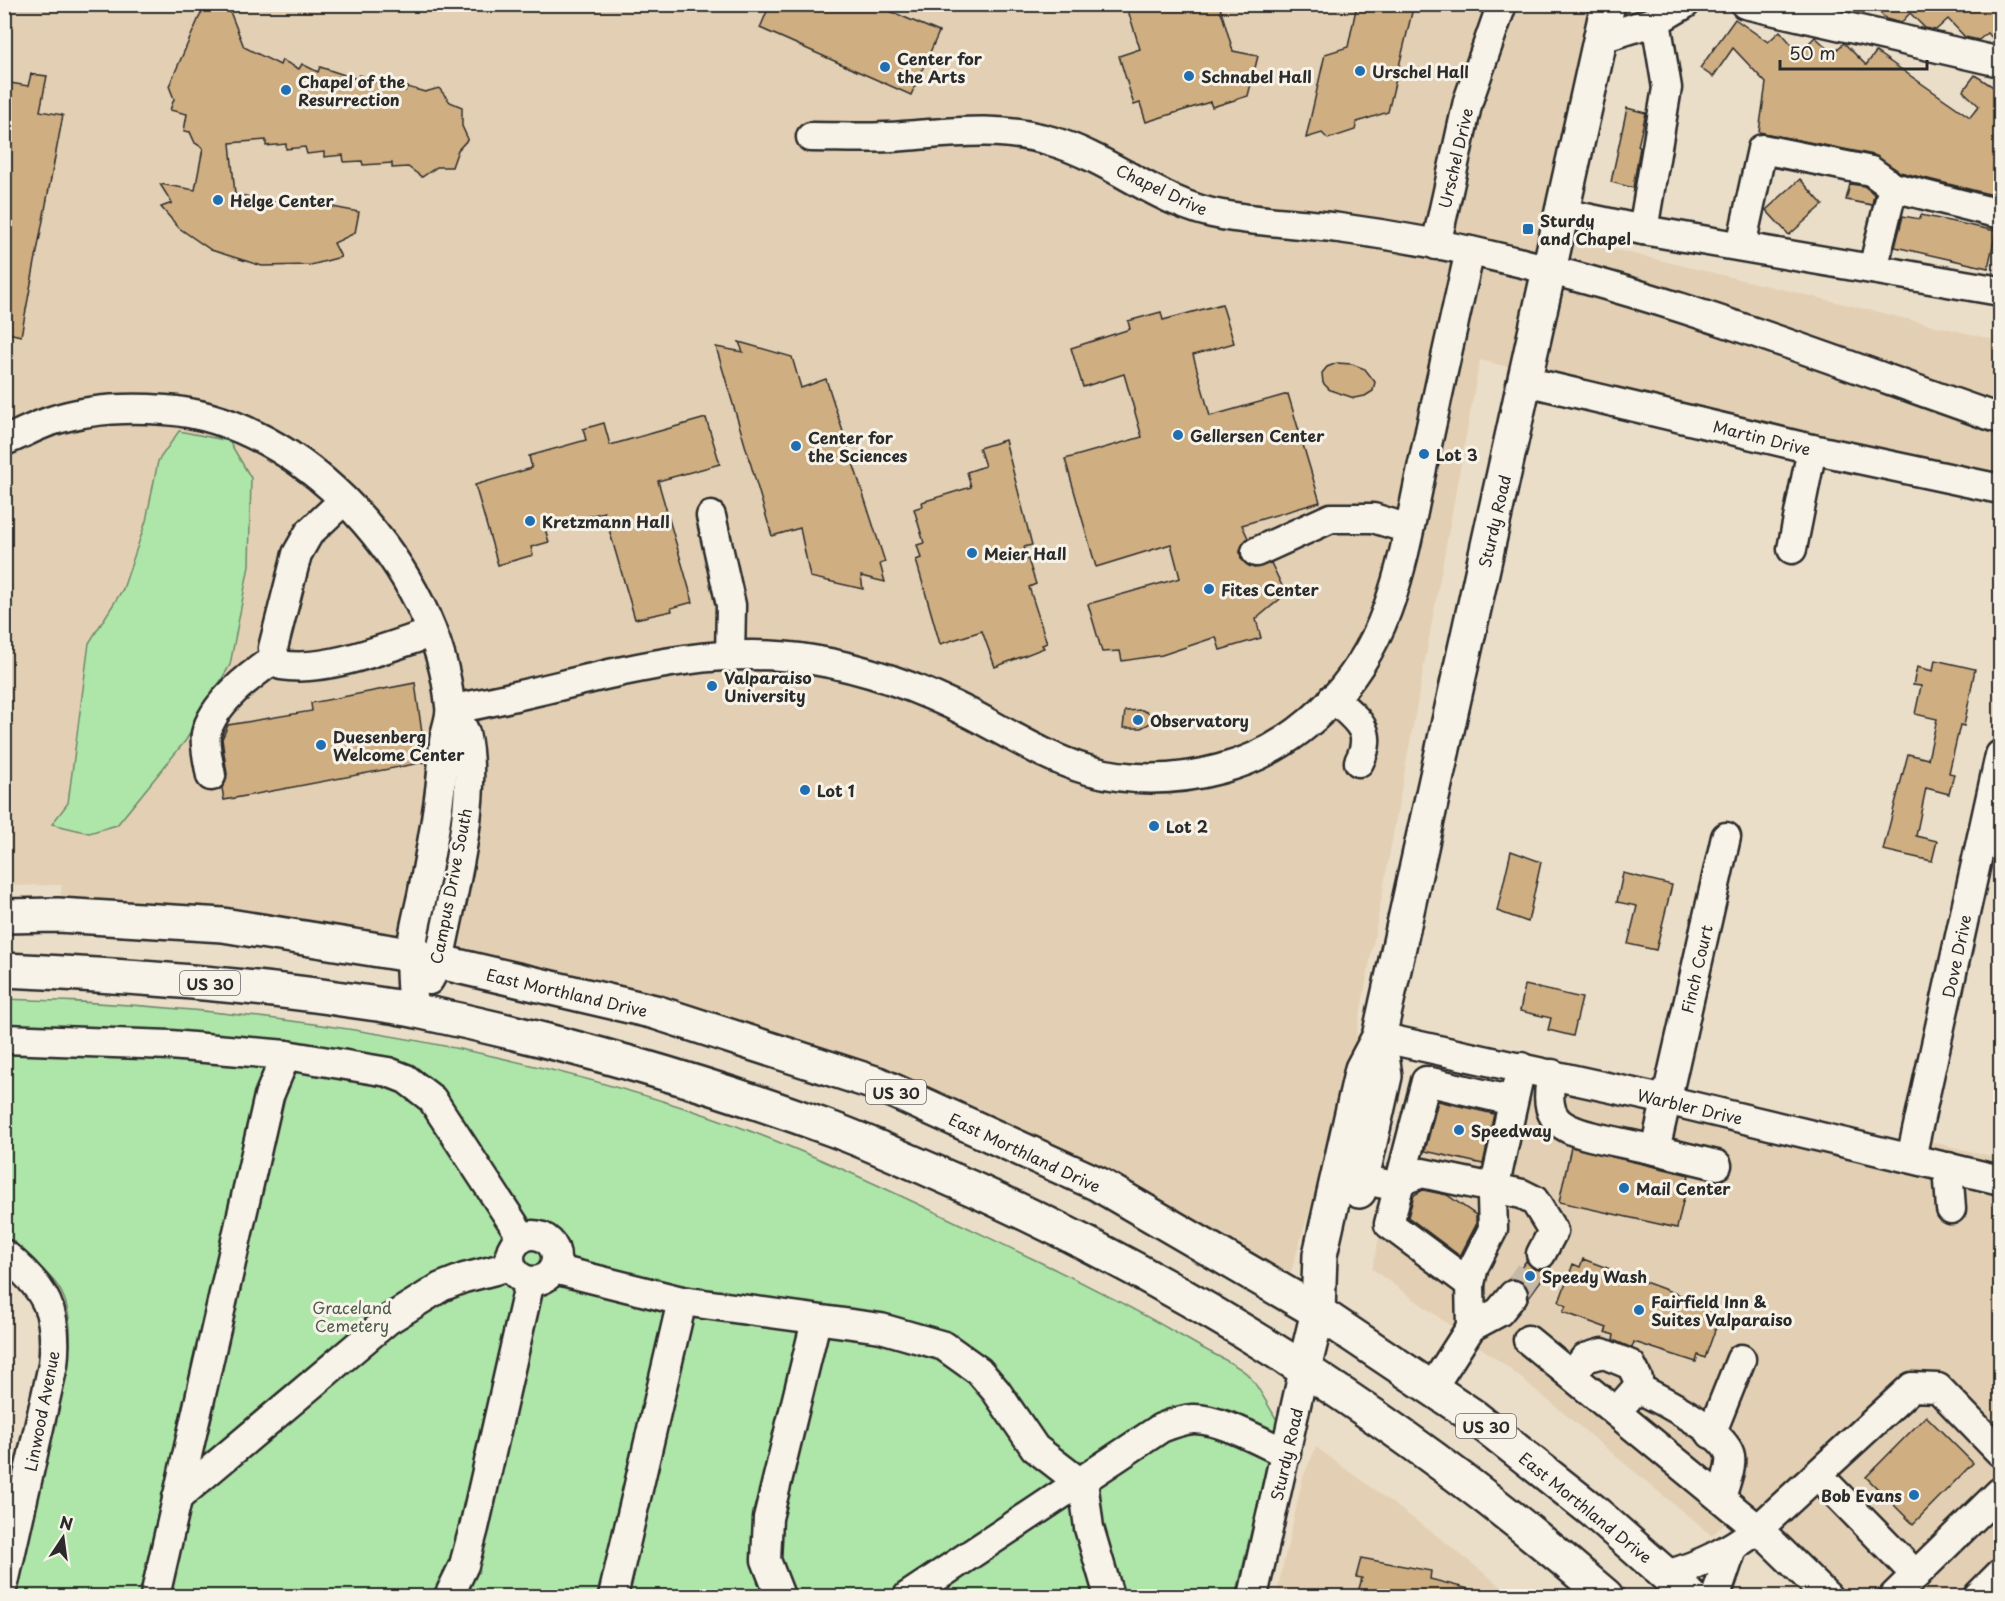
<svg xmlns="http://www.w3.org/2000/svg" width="2005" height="1601" font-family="'Playpen Sans',sans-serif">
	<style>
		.built { fill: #e3d0b4 }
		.green { fill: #aee5a8; stroke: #6c886a; stroke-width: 1.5 }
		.building { fill: #cfae82; stroke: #2b2b2b; stroke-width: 1.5 }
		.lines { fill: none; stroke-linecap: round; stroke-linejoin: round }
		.minor-tunnel { stroke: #c5baa9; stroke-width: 28; stroke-dasharray: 28 14; stroke-linecap: butt }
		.minor-casing { stroke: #2b2b2b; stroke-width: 33 }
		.major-casing { stroke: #2b2b2b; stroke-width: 38 }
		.highway-casing { stroke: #2b2b2b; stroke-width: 38 }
		.minor { stroke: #f7f3e8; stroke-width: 28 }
		.major { stroke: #f7f3e8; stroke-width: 33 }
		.highway { stroke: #f7f3e8; stroke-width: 33 }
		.poi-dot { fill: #1f6fb2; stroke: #f7f3e8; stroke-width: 2 }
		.labels { text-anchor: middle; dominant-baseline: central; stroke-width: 6; stroke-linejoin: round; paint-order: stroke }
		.shield { fill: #f7f3e8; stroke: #686764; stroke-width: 1.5 }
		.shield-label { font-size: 15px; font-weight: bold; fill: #2b2b2b }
		.poi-label { font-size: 16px; font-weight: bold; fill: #2b2b2b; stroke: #f7f3e8; text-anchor: start }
		.street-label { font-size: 16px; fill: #2b2b2b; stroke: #f7f3e8 }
		.park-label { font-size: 16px; fill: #4c5a4a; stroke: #f7f3e8 }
	</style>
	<rect width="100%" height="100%" fill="#ebdec9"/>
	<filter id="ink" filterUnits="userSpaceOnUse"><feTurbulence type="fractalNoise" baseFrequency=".0167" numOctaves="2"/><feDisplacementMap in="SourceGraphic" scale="12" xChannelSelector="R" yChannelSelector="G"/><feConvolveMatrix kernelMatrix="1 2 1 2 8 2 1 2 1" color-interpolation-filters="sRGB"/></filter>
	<g filter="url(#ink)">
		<g class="built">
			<polygon points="4,5 1617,5 1575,240 2000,341 2000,487 1480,360 1347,1087 1289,1278 878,1084 410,955 58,915 62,885 5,886"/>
			<polygon points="1417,1068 1523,1091 1528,1069 1910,1158 1916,1138 2000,1158 2000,1596 1846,1596 1748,1499 1712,1536 1510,1369 1372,1269"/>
			<polygon points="1316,1447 1440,1538 1513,1596 1276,1596 1303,1477"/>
		</g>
		<g class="green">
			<polygon points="179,431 229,441 251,478 249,566 230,665 186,740 117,825 89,833 52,824 68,803 89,643 123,589 146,521 158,461"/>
			<path d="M4,999c231,6 465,39 684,110 117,38 230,95 341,148 58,27 115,57 170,89 15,9 36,17 48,28 12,12 21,32 30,46l-41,176h-1223l57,-250c3,-62 -20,-71 -65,-105z"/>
		</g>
		<g class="building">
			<polygon points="205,4 227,4 244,47 280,65 282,60 299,69 302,64 318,72 320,67 357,79 359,75 377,82 380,78 405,91 407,87 425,92 439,88 450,102 462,107 462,126 468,139 458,150 452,167 437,167 422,177 408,167 392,168 392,163 363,165 362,161 344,162 343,155 324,157 324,152 307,154 305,147 286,149 286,144 266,146 266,140 230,143 235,194 290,205 291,199 359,212 355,233 334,243 341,257 311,265 262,266 211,250 179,228 161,207 172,203 160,184 195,190 203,148 195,143 190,132 184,131 187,114 170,110 174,99 169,86"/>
			<polygon points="770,4 887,4 885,9 939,32 911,95 760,28"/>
			<polygon points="1126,4 1219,4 1233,51 1258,56 1248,96 1212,107 1210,102 1146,122 1140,103 1134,105 1119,56 1140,49"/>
			<polygon points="1357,4 1414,4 1388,112 1357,122 1355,130 1328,139 1322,133 1306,138 1325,54 1348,47"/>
			<polygon points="1871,4 2001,4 2001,45 1987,33 1979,40 1965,37 1948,19 1936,30 1925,28 1910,13 1901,23 1886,19"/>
			<polygon points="1735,19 1768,42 1780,31 1799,53 1815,37 1833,53 1844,43 1866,65 1876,52 1970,117 1979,106 1963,91 1975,75 2001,92 2001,197 1900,172 1874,155 1759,132 1766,83 1733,48 1713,77 1700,68"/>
			<polygon points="31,74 47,76 40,111 63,115 21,336 4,332 4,82 28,86"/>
			<polygon points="1627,108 1646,113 1638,146 1640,147 1633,188 1611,182"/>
			<polygon points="1800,179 1823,205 1789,235 1766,210"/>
			<polygon points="1850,184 1864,186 1874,194 1872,205 1846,200"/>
			<polygon points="1921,215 1996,231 1988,268 1895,247 1903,216 1920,219"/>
			<polygon points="1222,304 1234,343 1193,355 1210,416 1288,394 1320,502 1242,525 1248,538 1240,550 1241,559 1254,568 1271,563 1286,594 1256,619 1261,638 1220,650 1216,637 1162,655 1122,661 1120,651 1102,652 1088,604 1180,578 1171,544 1096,567 1065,459 1142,437 1124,374 1083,387 1071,348 1130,329 1128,321 1161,312 1163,320"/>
			<polygon points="739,342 792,357 801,388 826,379 885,562 880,564 885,582 861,576 863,589 810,577 800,528 772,536 716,347 743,352"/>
			<polygon points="1337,363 1352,364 1365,369 1375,382 1373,391 1365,396 1354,398 1330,390 1323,383 1322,373 1327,367"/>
			<polygon points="706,418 720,464 658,481 693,602 671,608 672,611 635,619 604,512 545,529 549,542 531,547 533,555 498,565 475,485 532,468 529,456 586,440 583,429 604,423 610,445"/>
			<polygon points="1005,440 1032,545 1024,547 1036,584 1029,587 1047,643 1042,645 1044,648 995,667 982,631 940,644 916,560 921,558 917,545 924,543 914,509 923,506 922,502 971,487 967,472 985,466 979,448"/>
			<polygon points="1935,660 1975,669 1964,726 1960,725 1949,773 1954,774 1949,794 1926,788 1916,836 1937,841 1932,861 1883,850 1908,754 1928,759 1937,719 1915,714 1921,686 1913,685 1917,667 1933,671"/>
			<polygon points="415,683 426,762 224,800 222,788 227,774 222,739 228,725 312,711 311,703"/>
			<polygon points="1142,710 1153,715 1149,724 1141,728 1123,728 1125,711"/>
			<polygon points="1511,851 1541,862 1528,922 1497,911"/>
			<polygon points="1623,873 1672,885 1656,950 1628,944 1637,906 1617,902"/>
			<polygon points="1525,985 1582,998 1573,1036 1548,1030 1551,1018 1520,1011"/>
			<polygon points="1438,1101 1494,1114 1483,1164 1425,1151"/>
			<polygon points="1571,1147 1689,1175 1677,1228 1559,1202"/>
			<polygon points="1423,1190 1447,1195 1476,1215 1476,1225 1460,1256 1408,1217 1414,1195"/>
			<polygon points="1583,1259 1715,1308 1712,1316 1719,1319 1705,1358 1698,1355 1696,1362 1634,1342 1632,1348 1613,1340 1614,1335 1605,1332 1607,1328 1563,1312 1566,1306 1559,1302 1573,1264 1580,1267"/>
			<polygon points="1526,1261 1534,1269 1542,1270 1550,1268 1529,1297 1524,1283 1513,1279"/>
			<polygon points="1926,1416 1973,1463 1913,1524 1866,1477"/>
			<polygon points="1361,1558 1431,1571 1430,1579 1477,1591 1477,1596 1357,1596 1362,1578 1356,1577"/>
		</g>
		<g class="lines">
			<polyline class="minor-tunnel" points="1513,1295 1541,1254"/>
			<defs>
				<g id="minor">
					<polyline points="1745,4 2000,62"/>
					<polyline points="1601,38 1656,21 1685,4"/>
					<path d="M811,137c30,0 62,2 93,-1 51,-4 97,-10 147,5 60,17 109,64 171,74 38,7 78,8 117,13 61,8 123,20 183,35 163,39 320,101 478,156"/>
					<polyline points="1562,213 1643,230 2000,291"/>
					<polyline points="1643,230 1667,88 1656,21"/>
					<polyline points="1436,245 1468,101 1502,4"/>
					<polyline points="1741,246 1762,149 1871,171 1893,187 2000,214"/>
					<polyline points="1873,269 1893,187"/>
					<polyline points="1525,381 1812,449 2000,489"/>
					<path d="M4,441c16,-6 31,-15 47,-20 36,-12 76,-14 114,-11 138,9 273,161 285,296 2,11 -5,24 -6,36 -2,52 -12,103 -22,154 -4,19 -10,39 -11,59 -2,17 1,37 2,55"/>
					<path d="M344,500l-35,33 -12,21 -24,94 2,10 6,7c44,8 107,-18 150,-32"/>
					<polyline points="711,516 731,605 730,657"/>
					<polyline points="1792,549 1812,449"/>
					<polyline points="1256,552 1331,518 1373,518 1409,529"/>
					<path d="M1333,698c22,21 43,31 26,64"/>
					<path d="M451,709c119,-19 239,-70 362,-49 57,9 109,29 160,55 38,20 74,43 115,55 44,12 88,11 132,-1 78,-20 140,-84 167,-159 18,-49 26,-101 37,-151 15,-70 30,-139 46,-208"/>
					<path d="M211,776c-2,-12 -7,-31 -5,-42 7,-31 45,-59 69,-76"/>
					<path d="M429,980l10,-18c12,-65 41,-165 26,-229 -2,-8 -10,-17 -14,-24"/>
					<polyline points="1379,1037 1666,1100 2000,1180"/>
					<polyline points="4,1039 170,1045 286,1055 388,1072 406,1079 432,1099 522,1237"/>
					<path d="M1552,1074c-10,46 7,55 47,64 19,4 37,8 56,12"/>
					<polyline points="1911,1158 2000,755"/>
					<polyline points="1717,1165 1655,1150 1726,837"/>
					<polyline points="1948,1167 1951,1209"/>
					<polyline points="1361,1179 1389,1185 1422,1173 1522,1194 1534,1200 1553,1231 1541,1254"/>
					<circle cx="533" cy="1258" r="23"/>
					<path d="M4,1254c42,34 55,58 49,111l-49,218"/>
					<polyline points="554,1269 682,1301 881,1328 944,1346 979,1371 996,1391 1035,1448 1070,1475 1084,1489 1089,1528 1109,1596"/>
					<polyline points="1470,1284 1389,1224 1426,1081 1513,1101"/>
					<polyline points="1471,1327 1499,1312 1513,1295"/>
					<polyline points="1528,1340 1758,1529 1827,1596"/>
					<polyline points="1572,1375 1585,1358 1602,1353 1631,1365 1638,1379 1637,1388"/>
					<polyline points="1432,1388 1471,1327 1470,1284 1474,1266 1493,1229 1492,1198 1521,1067"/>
					<path d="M1616,1412l21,-24c21,10 89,44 93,68 2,12 -6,30 -9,42"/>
					<polyline points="1711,1434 1741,1359"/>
					<polyline points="1818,1475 1916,1575"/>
					<polyline points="177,1498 388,1320 441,1287 464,1278 511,1266"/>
					<path d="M1667,1575c36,-11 62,-24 91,-46l154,-142 26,1 62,64"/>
					<polyline points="155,1596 269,1096 286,1055"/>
					<polyline points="449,1596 464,1565 474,1528 530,1281"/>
					<polyline points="613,1596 682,1301"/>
					<polyline points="780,1596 766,1560 768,1518 816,1321"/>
					<path d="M908,1596l253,-168c10,-4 20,-8 32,-9 26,-1 68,23 93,34"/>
					<polyline points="1253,1596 1304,1369"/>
					<polyline points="1716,1596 1732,1549"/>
					<polyline points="1894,1596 2000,1492"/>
					<polyline points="1978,1596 2000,1574"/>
				</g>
				<g id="major">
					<polyline points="1359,1191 1385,1076 1379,1037"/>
					<polyline points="1304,1369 1318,1312 1320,1255 1362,1069 1379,1037 1608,4"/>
				</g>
				<g id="highway">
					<polyline points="4,916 58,915 223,925 410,955 655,1012 878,1084 1098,1184 1318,1312 1473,1416 1592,1510 1690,1596"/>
					<path d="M4,970c109,5 217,12 325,27 29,5 59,7 88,14 140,29 280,68 415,118 33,12 65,27 98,41 245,105 475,251 676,426"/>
				</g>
			</defs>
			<use href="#minor" class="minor-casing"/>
			<use href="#major" class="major-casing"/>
			<use href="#highway" class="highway-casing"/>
			<use href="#minor" class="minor"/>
			<use href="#major" class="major"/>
			<use href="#highway" class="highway"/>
		</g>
	</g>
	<g class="poi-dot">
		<circle cx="885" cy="67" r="6"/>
		<circle cx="1360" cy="71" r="6"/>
		<circle cx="1189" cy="76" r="6"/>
		<circle cx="286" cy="90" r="6"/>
		<circle cx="218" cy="200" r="6"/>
		<rect x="1522" y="223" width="12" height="12" rx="3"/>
		<circle cx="1178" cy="435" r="6"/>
		<circle cx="796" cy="446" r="6"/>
		<circle cx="1424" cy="454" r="6"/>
		<circle cx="530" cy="521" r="6"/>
		<circle cx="972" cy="553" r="6"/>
		<circle cx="1209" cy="589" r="6"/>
		<circle cx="712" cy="686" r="6"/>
		<circle cx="1138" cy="720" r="6"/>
		<circle cx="321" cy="745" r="6"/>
		<circle cx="805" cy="790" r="6"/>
		<circle cx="1154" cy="826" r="6"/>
		<circle cx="1459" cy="1130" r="6"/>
		<circle cx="1624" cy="1188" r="6"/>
		<circle cx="1530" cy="1276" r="6"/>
		<circle cx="1639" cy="1310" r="6"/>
		<circle cx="1914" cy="1495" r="6"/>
	</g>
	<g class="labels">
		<g class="shield">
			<rect x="180" y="971" width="60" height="24" rx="4.5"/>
			<rect x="866" y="1080" width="60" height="24" rx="4.5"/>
			<rect x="1456" y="1414" width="60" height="24" rx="4.5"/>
		</g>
		<g class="shield-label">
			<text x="210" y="983">US 30</text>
			<text x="896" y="1092">US 30</text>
			<text x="1486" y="1426">US 30</text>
		</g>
		<g class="poi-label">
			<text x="897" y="58">Center for<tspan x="897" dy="18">the Arts</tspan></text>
			<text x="1372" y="71">Urschel Hall</text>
			<text x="1201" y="76">Schnabel Hall</text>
			<text x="298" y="81">Chapel of the<tspan x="298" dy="18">Resurrection</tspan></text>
			<text x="230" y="200">Helge Center</text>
			<text x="1540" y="220">Sturdy<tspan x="1540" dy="18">and Chapel</tspan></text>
			<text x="1190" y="435">Gellersen Center</text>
			<text x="808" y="437">Center for<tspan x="808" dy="18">the Sciences</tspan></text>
			<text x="1436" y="454">Lot 3</text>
			<text x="542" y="521">Kretzmann Hall</text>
			<text x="984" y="553">Meier Hall</text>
			<text x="1221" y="589">Fites Center</text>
			<text x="724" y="677">Valparaiso<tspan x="724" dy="18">University</tspan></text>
			<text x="1150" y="720">Observatory</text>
			<text x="333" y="736">Duesenberg<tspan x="333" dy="18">Welcome Center</tspan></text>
			<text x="817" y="790">Lot 1</text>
			<text x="1166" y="826">Lot 2</text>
			<text x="1471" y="1130">Speedway</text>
			<text x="1636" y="1188">Mail Center</text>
			<text x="1542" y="1276">Speedy Wash</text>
			<text x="1651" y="1301">Fairfield Inn &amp;<tspan x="1651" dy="18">Suites Valparaiso</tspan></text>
			<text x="1902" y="1495" text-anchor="end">Bob Evans</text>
		</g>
		<g class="street-label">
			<text transform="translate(1455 158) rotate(-77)">Urschel Drive</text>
			<text transform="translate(1162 189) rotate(25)">Chapel Drive</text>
			<text transform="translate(1762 437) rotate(14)">Martin Drive</text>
			<text transform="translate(1494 521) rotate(-77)">Sturdy Road</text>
			<text transform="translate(450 886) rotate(-79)">Campus Drive South</text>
			<text transform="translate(1956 956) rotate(-78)">Dove Drive</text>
			<text transform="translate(1696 969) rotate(-77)">Finch Court</text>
			<text transform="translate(567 992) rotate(13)">East Morthland Drive</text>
			<text transform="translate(1690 1106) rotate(13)">Warbler Drive</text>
			<text transform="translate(1025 1152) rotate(25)">East Morthland Drive</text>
			<text transform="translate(41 1411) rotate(-79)">Linwood Avenue</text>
			<text transform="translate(1286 1454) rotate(-77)">Sturdy Road</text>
			<text transform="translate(1586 1507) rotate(39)">East Morthland Drive</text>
		</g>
		<g class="park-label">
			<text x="352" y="1307">Graceland<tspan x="352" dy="18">Cemetery</tspan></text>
		</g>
	</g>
	<rect width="2005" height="1601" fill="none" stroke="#f7f3e8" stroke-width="24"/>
	<rect x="12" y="12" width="1981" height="1577" fill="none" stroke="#2b2b2b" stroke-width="2" filter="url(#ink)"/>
	<g transform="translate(63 1538) rotate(13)" stroke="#f7f3e8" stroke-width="4.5" paint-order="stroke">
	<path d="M0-4.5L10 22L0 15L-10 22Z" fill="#2b2b2b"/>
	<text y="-9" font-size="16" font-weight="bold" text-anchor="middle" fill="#2b2b2b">N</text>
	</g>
	<path d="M1780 60v9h147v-9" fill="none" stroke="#2b2b2b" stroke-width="3"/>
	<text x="1789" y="60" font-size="18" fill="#2b2b2b" stroke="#f7f3e8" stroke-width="4.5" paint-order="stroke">50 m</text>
</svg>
